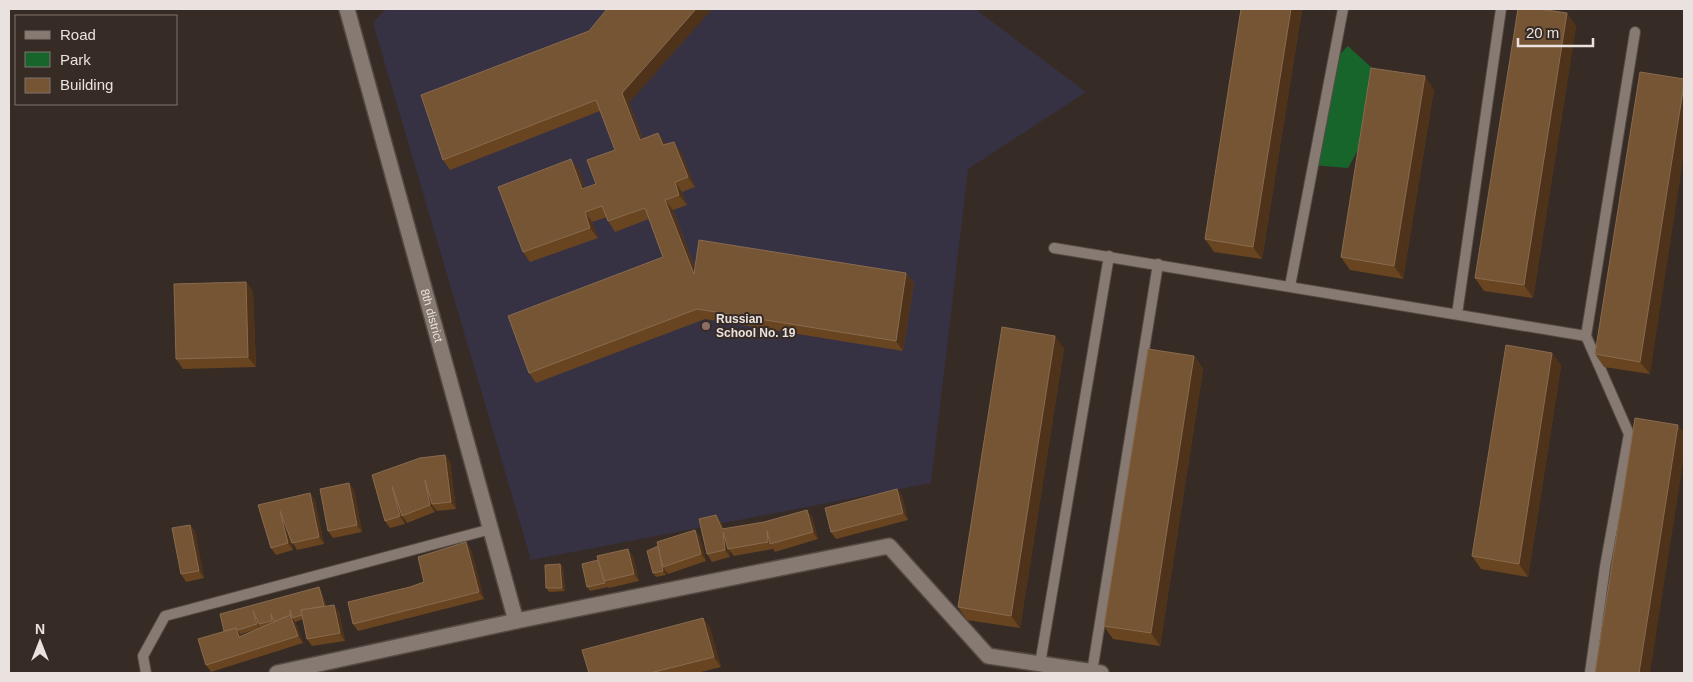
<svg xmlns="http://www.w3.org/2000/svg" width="1693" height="682" font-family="Arial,sans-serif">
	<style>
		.education { fill: #373243 }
		.green { fill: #18652c }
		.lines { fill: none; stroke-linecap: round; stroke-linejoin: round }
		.lane-casing { stroke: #534a44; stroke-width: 12 }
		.street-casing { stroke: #534a44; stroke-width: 18 }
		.lane { stroke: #877a72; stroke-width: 10 }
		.street { stroke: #877a72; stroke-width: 15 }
		.wall { fill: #684420; fill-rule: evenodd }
		.shaded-wall { fill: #4e331a }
		.building { fill: #765535; stroke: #886b4f }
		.education-dot { fill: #8d6e63; stroke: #372b25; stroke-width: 2 }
		.labels { text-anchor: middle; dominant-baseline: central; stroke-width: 4; stroke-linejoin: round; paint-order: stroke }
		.street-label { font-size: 12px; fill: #eae2de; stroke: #372b25 }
		.poi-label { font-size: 12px; font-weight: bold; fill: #eae2de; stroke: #372b25; text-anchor: start }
	</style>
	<rect width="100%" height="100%" fill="#372b25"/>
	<polygon class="education" points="386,9 975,9 1086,92 968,169 931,483 531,560 373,23"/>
	<polygon class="green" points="1348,46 1373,69 1364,139 1348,168 1313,165 1330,64"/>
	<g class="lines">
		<defs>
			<g id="lane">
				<polyline points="1054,248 1586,336"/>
				<polyline points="1290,286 1343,9"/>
				<polyline points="1457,314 1501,9"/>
				<polyline points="1040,664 1109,256"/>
				<polyline points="1092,672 1158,264"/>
				<polyline points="146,673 143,656 165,616 491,529"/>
				<polyline points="1590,673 1605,567 1629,434 1586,336 1635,32"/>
			</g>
			<g id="street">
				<path id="s1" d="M347,9l169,612"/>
				<polyline points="277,673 516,621 889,546 988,656 1101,673"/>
			</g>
		</defs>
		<use href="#lane" class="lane-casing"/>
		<use href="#street" class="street-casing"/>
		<use href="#lane" class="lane"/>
		<use href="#street" class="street"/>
	</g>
	<g class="wall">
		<polygon points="1241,9 1302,9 1262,259 1214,252 1205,239"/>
		<polygon points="1576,26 1533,298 1484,291 1475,278"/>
		<polygon points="589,31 629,103 643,139 666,144 681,152 695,187 682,192 687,205 673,210 695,268 906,273 914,283 903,351 705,319 536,383 529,373 663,257 649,219 615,232 608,221 607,217 592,222 598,238 530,262 523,252 579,170 585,188 596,184 615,150 600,111 450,170 443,160"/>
		<polygon points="1640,72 1650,374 1604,367 1595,354"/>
		<polygon points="1434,89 1403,279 1350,270 1341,257"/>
		<polygon points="246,282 253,292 256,367 183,369 176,359"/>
		<polygon points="1064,348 1020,628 967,620 958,607"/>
		<polygon points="1552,353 1561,366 1528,577 1481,569 1472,556"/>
		<polygon points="1194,356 1203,369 1160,646 1113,639 1104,626"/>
		<polygon points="445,455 450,462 456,509 437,511 434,507 435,512 407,523 403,517 405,524 390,528 385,521"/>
		<polygon points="349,483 354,490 362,532 333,538 328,531"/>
		<polygon points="897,489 902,496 908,520 836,539 831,532"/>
		<polygon points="310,493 315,501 324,544 297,550 291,540 293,550 276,555 271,548"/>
		<polygon points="807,510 812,517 818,539 775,552 773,548 773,549 734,556 729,550 730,557 712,562 707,554 721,522 724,529 764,522"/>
		<polygon points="190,525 195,532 204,578 186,582 181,574"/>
		<polygon points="695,530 700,537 706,561 668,574 665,570 666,575 656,577 653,573"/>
		<polygon points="466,542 471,550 484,599 358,631 353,624 410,587 424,582"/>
		<polygon points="633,556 639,581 609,588 608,587 590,591 587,587 598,560"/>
		<polygon points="560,564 563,567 565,591 549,592 546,588"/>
		<path d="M319,587l2,3 5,16 13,6 6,29 -33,5 -5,-7 -4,-20 -8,3 8,21 -92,29 -5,-7 18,-34zM258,629l-17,7v-2z"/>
		<polygon points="703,618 710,628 721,667 697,673 589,673"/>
	</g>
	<g class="shaded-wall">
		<polygon points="696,9 712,9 629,103 647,150 640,140 622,93"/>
		<polygon points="1291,9 1302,9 1262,259 1253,247"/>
		<polygon points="1567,13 1576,26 1533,298 1524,285"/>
		<polygon points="1425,76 1434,89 1403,279 1394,266"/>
		<polygon points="1684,84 1684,154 1650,374 1640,362"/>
		<polygon points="658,133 666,144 670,155 663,145"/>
		<polygon points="674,142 681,152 695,187 688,177"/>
		<polygon points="571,159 579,170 589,199 582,189"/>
		<polygon points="675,182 682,192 687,205 679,195"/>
		<polygon points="665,200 673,210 701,285 694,274"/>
		<polygon points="585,212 592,222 598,238 590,228"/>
		<polygon points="906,273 914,283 903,351 896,341"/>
		<polygon points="246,282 253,292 256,367 248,357"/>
		<polygon points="1055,336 1064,348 1020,628 1011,616"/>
		<polygon points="1552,353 1561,366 1528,577 1519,564"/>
		<polygon points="1194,356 1203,369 1160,646 1151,633"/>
		<polygon points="1678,425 1684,433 1684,457 1650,673 1639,673"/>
		<polygon points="445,455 450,462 456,509 451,502"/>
		<polygon points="425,480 432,504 434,507 435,512 430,505"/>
		<polygon points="349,483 354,490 362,532 357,525"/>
		<polygon points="392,486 397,494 405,524 400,516"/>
		<polygon points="897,489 902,496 908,520 903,513"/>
		<polygon points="310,493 315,501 324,544 319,537"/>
		<polygon points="807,510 812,517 818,539 813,532"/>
		<polygon points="280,511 285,518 293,550 288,543"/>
		<polygon points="716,515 721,522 727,536 722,529"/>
		<polygon points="190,525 195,532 204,578 199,571"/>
		<polygon points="695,530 700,537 706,561 701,554"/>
		<polygon points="767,531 770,544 773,549 768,542"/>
		<polygon points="723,532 728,539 730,557 725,550"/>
		<polygon points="466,542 471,550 484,599 479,592"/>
		<polygon points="660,546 663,567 665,570 666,575 663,571"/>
		<polygon points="628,549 633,556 639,581 634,574"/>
		<polygon points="560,564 563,567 565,591 562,588"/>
		<polygon points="319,587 321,590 326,610 324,606"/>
		<polygon points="334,605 339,612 345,641 340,633"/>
		<polygon points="253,611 256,615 259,628 257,624"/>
		<polygon points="290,615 295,622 303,643 298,636"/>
		<polygon points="703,618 710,628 721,667 714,657"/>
		<polygon points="236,628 241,635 244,644 239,637"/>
	</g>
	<g class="building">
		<polygon points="607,9 696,9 622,93 640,140 658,133 663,145 674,142 688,177 675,182 679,195 665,200 694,274 699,240 906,273 896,341 697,309 529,373 508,316 663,257 645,208 608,221 602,206 585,212 590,228 523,252 498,187 571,159 582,189 596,184 587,160 615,150 596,100 443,160 421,95 589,31"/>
		<polygon points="1241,9 1291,9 1253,247 1205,239"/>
		<polygon points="1518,9 1539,9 1567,13 1524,285 1475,278"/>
		<polygon points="1371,68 1425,76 1394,266 1341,257"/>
		<polygon points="1640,72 1684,79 1684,84 1640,362 1595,354"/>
		<polygon points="246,282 248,357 176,359 174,284"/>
		<polygon points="1002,327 1055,336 1011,616 958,607"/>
		<polygon points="1506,345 1552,353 1519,564 1472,556"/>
		<polygon points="1148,349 1194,356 1151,633 1104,626"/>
		<polygon points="1635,418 1678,425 1639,673 1595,673"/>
		<polygon points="445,455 451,502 432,504 425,480 430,505 402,516 392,486 400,516 385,521 372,475 420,458"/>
		<polygon points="349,483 357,525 328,531 320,489"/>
		<polygon points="897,489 903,513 831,532 825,508"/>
		<polygon points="310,493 319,537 292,543 280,511 288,543 271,548 258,505"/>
		<polygon points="807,510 813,532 770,544 767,531 768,542 728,549 723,532 725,550 707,554 699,519 716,515 722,529 764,522"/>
		<polygon points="190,525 199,571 181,574 172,528"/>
		<polygon points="695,530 701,554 663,567 657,542"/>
		<polygon points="466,542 479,592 353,624 348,602 410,587 424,582 418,557"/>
		<polygon points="658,546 663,571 653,573 647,551"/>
		<polygon points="628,549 634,574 604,581 597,556"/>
		<polygon points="598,560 604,581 605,583 587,587 582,564"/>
		<polygon points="560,564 562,588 546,588 545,565"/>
		<polygon points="319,587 324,606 301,610 302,615 292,618 290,610 291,616 290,615 274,622 271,614 272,621 259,624 253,611 257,624 238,630 236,628 224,631 220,614"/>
		<polygon points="334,605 340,633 307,639 301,610"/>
		<polygon points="290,615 298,636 206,665 198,639 236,628 239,637"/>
		<polygon points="703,618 714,657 650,673 589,673 582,650"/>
	</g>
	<circle class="education-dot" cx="706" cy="326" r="5"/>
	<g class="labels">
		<g class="street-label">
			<text stroke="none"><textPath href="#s1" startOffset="318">8th district</textPath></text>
		</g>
		<g class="poi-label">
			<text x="716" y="319">Russian<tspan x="716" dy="14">School No. 19</tspan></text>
		</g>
	</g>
	<rect width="1693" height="682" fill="none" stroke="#eae2de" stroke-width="20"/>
	<rect x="15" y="15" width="162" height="90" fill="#372b25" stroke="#7f746f"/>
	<rect x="25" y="31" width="25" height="8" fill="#877a72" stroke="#7f746f"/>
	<text x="60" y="40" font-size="15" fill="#eae2de">Road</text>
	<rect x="25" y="52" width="25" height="15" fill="#18652c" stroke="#7f746f"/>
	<text x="60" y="65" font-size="15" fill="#eae2de">Park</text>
	<rect x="25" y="78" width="25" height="15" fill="#765535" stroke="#7f746f"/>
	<text x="60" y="90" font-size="15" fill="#eae2de">Building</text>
	<g transform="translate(40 642)" stroke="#372b25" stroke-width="4" paint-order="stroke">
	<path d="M0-4L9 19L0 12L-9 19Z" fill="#eae2de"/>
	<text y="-8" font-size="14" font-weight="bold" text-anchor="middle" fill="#eae2de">N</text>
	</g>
	<path d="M1518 38v8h75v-8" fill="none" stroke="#eae2de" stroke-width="2.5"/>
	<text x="1526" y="38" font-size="15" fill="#eae2de" stroke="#372b25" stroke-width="4" paint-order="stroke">20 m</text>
</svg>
